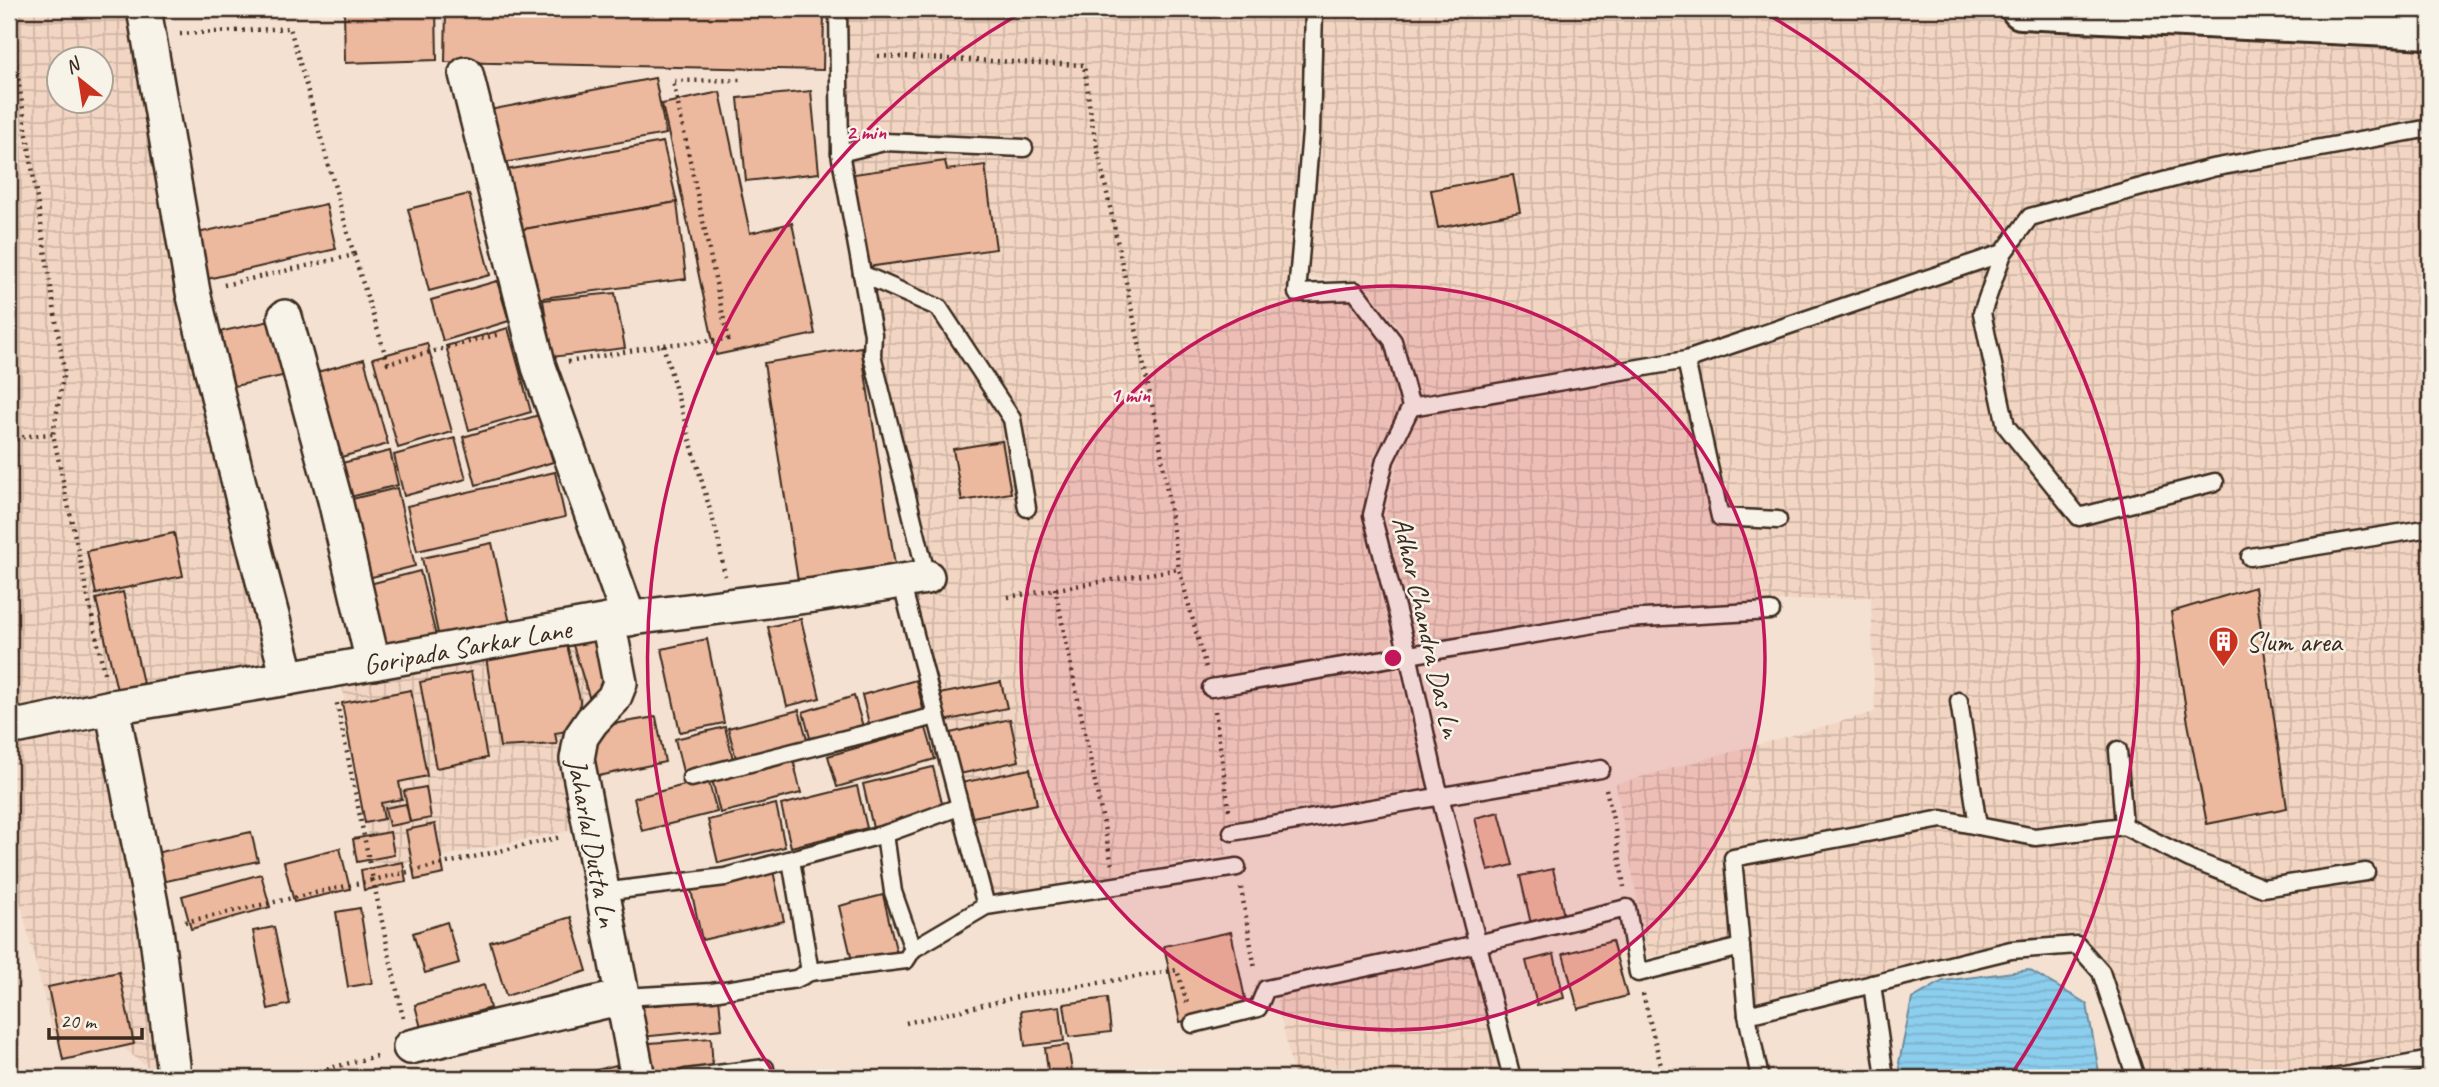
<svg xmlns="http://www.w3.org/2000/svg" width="2439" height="1087" font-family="Caveat,sans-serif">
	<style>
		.industrial { fill: url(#industrial-grid); fill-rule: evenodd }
		.water { fill: url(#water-rules); stroke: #6c8c9b; stroke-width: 2 }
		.building { fill: #ecb89e; stroke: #3b2a1e; stroke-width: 2 }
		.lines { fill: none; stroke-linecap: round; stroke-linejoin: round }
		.service-casing { stroke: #3b2a1e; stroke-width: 21 }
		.minor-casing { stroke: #3b2a1e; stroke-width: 38 }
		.secondary-casing { stroke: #3b2a1e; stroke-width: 44 }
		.path { stroke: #3b2a1e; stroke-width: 4.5; stroke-dasharray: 2 5; stroke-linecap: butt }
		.service { stroke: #f7f3e8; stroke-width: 16 }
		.minor { stroke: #f7f3e8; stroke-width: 33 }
		.secondary { stroke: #f7f3e8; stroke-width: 38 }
		.ring { fill: none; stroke: #c2185b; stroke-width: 3.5 }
		.labels { text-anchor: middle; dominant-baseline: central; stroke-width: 5; stroke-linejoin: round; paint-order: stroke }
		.street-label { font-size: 28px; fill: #3b2a1e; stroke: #f7f3e8 }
		.poi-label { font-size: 28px; fill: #3b2a1e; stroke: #f7f3e8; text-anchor: start }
		.centre { fill: #c2185b; stroke: #f7f3e8; stroke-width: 3.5 }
		.ring-label { font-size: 21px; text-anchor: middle; font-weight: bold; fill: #c2185b; stroke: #f7f3e8; stroke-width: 5; stroke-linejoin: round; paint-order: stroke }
	</style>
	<defs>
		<pattern id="industrial-grid" width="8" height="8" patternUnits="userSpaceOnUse" patternTransform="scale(1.75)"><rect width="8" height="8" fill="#f2d5c2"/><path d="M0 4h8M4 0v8" fill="none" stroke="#d0b7a6"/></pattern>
		<pattern id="water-rules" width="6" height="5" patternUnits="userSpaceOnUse" patternTransform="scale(1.75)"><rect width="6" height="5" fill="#8cceee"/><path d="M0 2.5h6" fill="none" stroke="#7ab1cc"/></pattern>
	</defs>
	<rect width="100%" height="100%" fill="#f4e1d2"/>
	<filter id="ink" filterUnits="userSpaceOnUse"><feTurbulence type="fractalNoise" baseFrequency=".0143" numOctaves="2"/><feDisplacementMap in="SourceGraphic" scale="14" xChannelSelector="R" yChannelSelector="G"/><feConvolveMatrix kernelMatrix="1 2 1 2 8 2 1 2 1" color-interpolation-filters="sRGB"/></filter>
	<g filter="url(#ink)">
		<g class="industrial">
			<path d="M9,9h124l138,664 -161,13 53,370 -12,14 -39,-31 -58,-2 -36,-144 -9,1zM60,60h42v42h-42z"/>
			<polygon points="844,9 1305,9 1289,300 1352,298 1385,339 1403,407 1372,459 1362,518 1428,790 1221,826 1227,855 993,896 911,587 932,583 869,360 882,335 867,264 846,141"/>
			<polygon points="1325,9 1527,9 1975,19 2430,40 2430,1048 2278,1078 2149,1078 2102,957 2078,933 1756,1001 1750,939 1648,957 1616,784 1875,712 1871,597 1624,608 1416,643 1385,516 1399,458 1418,415 1403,332 1363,284 1309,277"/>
			<polygon points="594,631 607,695 560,716 578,829 373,870 341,677"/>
			<polygon points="1470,952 1505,1078 1294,1078 1276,993"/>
			<polygon points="356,1066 360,1078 187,1078 188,1078"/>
		</g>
		<polygon class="water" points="2029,970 2087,1004 2100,1078 1903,1078 1899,1063 1912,999 1943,981"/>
		<g class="building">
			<polygon points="344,9 436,9 437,60 345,63"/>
			<polygon points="446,9 824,9 823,70 445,62"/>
			<polygon points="655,78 666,134 497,164 484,111"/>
			<polygon points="811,91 819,173 746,181 738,98"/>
			<polygon points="720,92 750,233 792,223 815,334 716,355 662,104"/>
			<polygon points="663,142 677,202 513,231 500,171"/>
			<polygon points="945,161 947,170 985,165 996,249 867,267 854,174"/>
			<polygon points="1513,175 1520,212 1438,228 1431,190"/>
			<polygon points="469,194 490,275 429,291 408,209"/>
			<polygon points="677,202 686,279 535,299 513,231"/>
			<polygon points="326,204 336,249 199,281 189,235"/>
			<polygon points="497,281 509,321 443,341 431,300"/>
			<polygon points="615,293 625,348 552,357 543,300"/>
			<polygon points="275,320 287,375 220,389 209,334"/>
			<polygon points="508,328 531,412 469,430 446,346"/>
			<polygon points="427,343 452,432 398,448 373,358"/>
			<polygon points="861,347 897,578 800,594 764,363"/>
			<polygon points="364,359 388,444 327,461 303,376"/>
			<polygon points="539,415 553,462 476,485 463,437"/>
			<polygon points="455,438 466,479 404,496 394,455"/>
			<polygon points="1002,441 1011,493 962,501 953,449"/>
			<polygon points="390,451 398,485 338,500 330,466"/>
			<polygon points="555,472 565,517 417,551 407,506"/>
			<polygon points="397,488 415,566 360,580 340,502"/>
			<polygon points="174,533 183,576 96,594 87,551"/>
			<polygon points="492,543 510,623 439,638 422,558"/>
			<polygon points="420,571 436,636 374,651 358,587"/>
			<polygon points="2255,587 2287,808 2207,824 2188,723 2171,612"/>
			<polygon points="123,592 146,697 120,703 96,599"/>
			<polygon points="801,619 820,698 787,706 768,627"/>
			<polygon points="602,637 611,685 591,703 572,642"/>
			<polygon points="707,639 724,723 680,732 662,649"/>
			<polygon points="567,645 580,700 579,729 555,733 557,744 500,747 486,657"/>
			<polygon points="471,672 487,758 436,768 420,682"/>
			<polygon points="916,680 925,717 871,732 862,695"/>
			<polygon points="1001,682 1007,708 939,722 934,695"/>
			<polygon points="411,690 427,776 399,782 402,799 381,803 384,819 365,823 342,703"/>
			<polygon points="854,696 864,730 812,745 803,712"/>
			<polygon points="799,710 808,743 737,762 728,728"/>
			<polygon points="656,717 665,762 589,778 584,761 607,725"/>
			<polygon points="1010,719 1019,761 955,775 946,734"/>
			<polygon points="725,727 734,763 684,776 675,739"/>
			<polygon points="926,728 935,759 837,787 828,756"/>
			<polygon points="793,759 801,793 720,813 712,779"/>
			<polygon points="933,767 944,811 873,828 863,784"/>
			<polygon points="1030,769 1037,804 963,819 956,784"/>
			<polygon points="708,779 717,812 642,831 634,798"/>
			<polygon points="857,786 867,828 791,847 781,805"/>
			<polygon points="426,787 431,818 410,822 404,791"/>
			<polygon points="406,804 410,822 389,826 385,808"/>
			<polygon points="776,804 785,847 718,863 708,820"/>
			<polygon points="1499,812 1513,865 1488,871 1475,818"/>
			<polygon points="435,824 444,874 415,880 406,830"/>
			<polygon points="251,832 258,861 157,883 151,854"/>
			<polygon points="390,832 394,855 357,862 353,839"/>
			<polygon points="340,848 350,889 294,902 284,862"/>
			<polygon points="403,862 406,882 364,890 361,870"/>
			<polygon points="1553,869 1564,916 1531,924 1520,876"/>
			<polygon points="773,871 784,921 702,940 691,890"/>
			<polygon points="261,874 270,907 191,929 182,896"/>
			<polygon points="883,895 897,954 853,965 839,906"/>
			<polygon points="360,908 372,983 348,987 336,912"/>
			<polygon points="571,917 587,971 506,996 490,942"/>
			<polygon points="447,922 459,963 425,973 413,933"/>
			<polygon points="274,927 290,1004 268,1009 253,931"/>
			<polygon points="1231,932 1247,1008 1180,1022 1164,946"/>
			<polygon points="1612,941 1627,996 1578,1009 1563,954"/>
			<polygon points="1554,954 1564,998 1537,1005 1526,961"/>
			<polygon points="119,972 134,1044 63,1060 48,987"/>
			<polygon points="484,985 490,1008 421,1028 415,1005"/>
			<polygon points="719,998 722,1029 641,1037 638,1007"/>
			<polygon points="1107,998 1111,1032 1069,1037 1064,1004"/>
			<polygon points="1060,1006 1064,1041 1025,1046 1021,1011"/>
			<polygon points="711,1038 713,1069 641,1076 638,1044"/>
			<polygon points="1068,1045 1073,1078 1049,1078 1045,1048"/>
			<polygon points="616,1065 619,1078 567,1078"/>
		</g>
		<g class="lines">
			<defs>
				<g id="service">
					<polyline points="838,9 840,153 873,334 872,355 927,577"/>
					<polyline points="1314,9 1311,132 1297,293 1355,291 1393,341 1411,407 1385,460 1372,515 1408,654 1433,769 1512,1078"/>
					<polyline points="840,153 884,142 1024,148"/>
					<polyline points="2003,253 1982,313 2006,426 2079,517 2215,482"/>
					<polyline points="862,274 939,308 1012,419 1027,508"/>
					<polyline points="1686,360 1720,517 1778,520"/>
					<polyline points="1411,407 1686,360 2003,253 2030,217 2212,168 2430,128"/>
					<polyline points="2250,557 2430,528"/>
					<polyline points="901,581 986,906"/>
					<polyline points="1211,688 1625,619 1771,611"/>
					<polyline points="1959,701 1978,826"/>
					<polyline points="691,778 936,716"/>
					<polyline points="2124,826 2190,859 2263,888 2366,872"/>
					<polyline points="1232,832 1601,769"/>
					<polyline points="885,834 893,892 913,949"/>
					<polyline points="791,860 810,972"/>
					<polyline points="602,892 725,877 885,834 959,807"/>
					<polyline points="1872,984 1885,1078"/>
					<polyline points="623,997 712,992 796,979 810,972 906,960 913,949 986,906 1237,867"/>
					<polyline points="1747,1015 2011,950 2077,945 2101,972 2136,1078"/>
					<polyline points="1193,1024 1258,1008 1266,989 1477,944 1627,908 1638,973 1741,947"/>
					<polyline points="686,1078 765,1068"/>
					<polyline points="1760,1078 1747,1015 1733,858 1942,819 2035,837 2124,826 2118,750"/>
					<polyline points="2333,1078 2430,1060"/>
				</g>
				<g id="minor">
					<polyline points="144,9 193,292 253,542 288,678"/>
					<polyline points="466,74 539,367 629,619"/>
					<polyline points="285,317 335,500 373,663"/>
					<path id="s1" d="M608,621l12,62 -6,15 -22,23 -11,16 -4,22 61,319"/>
					<polyline points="112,707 156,929 173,1065 173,1074 170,1078"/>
					<path id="s2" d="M9,722l11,4 92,-19 176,-29 320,-57 207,-26 112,-18"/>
					<polyline points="410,1047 623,997"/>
				</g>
				<polyline id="secondary" points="2021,9 2430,29"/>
			</defs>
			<use href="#service" class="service-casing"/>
			<use href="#minor" class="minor-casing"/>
			<use href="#secondary" class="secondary-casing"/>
			<g class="path">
				<polyline points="180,34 290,28 354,255"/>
				<polyline points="9,38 14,52 64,371 53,434 105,677"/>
				<polyline points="878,56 1084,65 1092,123 1158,432 1179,569 1206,668"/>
				<polyline points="224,285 354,255 388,363 500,334"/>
				<polyline points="663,345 718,538 725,576"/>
				<polyline points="568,362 663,345 728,339 673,81 741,80"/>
				<polyline points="9,441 28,436 53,434"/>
				<polyline points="1055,588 1112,865"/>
				<polyline points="1008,597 1179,569"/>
				<polyline points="1215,711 1229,810"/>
				<polyline points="1606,789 1615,828 1624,887"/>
				<polyline points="1241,888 1255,969"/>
				<polyline points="185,922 373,880 336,699"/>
				<polyline points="1643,994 1664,1078"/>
				<polyline points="403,1018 373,880 561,837"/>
				<polyline points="906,1023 1026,995 1177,970 1187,1003"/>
				<polyline points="293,1078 380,1055"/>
				<polyline points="900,1078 912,1077"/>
			</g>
			<use href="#service" class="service"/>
			<use href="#minor" class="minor"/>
			<use href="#secondary" class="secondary"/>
		</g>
	</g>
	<circle cx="1393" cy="658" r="372" fill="#c2185b" fill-opacity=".12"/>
	<g class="ring">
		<circle cx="1393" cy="658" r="372"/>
		<path d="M775 1075A745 745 0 0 1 1026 10M1760 10A745 745 0 0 1 2011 1075"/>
	</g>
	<defs>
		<symbol id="building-pin" viewBox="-11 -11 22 30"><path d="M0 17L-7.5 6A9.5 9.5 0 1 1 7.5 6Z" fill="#c8321e" stroke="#f7f3e8"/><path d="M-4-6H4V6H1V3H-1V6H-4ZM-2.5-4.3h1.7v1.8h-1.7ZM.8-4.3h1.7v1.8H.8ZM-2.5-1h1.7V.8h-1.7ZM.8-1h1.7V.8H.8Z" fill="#fff"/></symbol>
	</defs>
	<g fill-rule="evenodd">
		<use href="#building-pin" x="2206" y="624" width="35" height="47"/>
	</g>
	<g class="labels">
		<g class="street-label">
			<text transform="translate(1427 627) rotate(77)">Adhar Chandra Das Ln</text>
			<text stroke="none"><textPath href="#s2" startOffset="466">Goripada Sarkar Lane</textPath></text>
			<text stroke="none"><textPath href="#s1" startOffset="238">Jaharlal Dutta Ln</textPath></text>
		</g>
		<g class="poi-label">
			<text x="2246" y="641">Slum area</text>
		</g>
	</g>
	<circle cx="1393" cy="658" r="10" class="centre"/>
	<g class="ring-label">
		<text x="866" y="139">2 min</text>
		<text x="1130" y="402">1 min</text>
	</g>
	<rect width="2439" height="1087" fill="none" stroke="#f7f3e8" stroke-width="35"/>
	<rect x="18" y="18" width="2404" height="1052" fill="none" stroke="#3b2a1e" stroke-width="2.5" filter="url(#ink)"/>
	<g transform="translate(80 80) rotate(330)"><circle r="33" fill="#f7f3e8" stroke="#aca397" stroke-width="2"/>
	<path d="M0-5L12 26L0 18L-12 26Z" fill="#c8321e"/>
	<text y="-10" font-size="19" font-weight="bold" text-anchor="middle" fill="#3b2a1e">N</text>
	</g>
	<path d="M49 1028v10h93v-10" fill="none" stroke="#3b2a1e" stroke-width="3.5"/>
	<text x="60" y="1028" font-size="21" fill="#3b2a1e" stroke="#f7f3e8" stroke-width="5" paint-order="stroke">20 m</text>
</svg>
